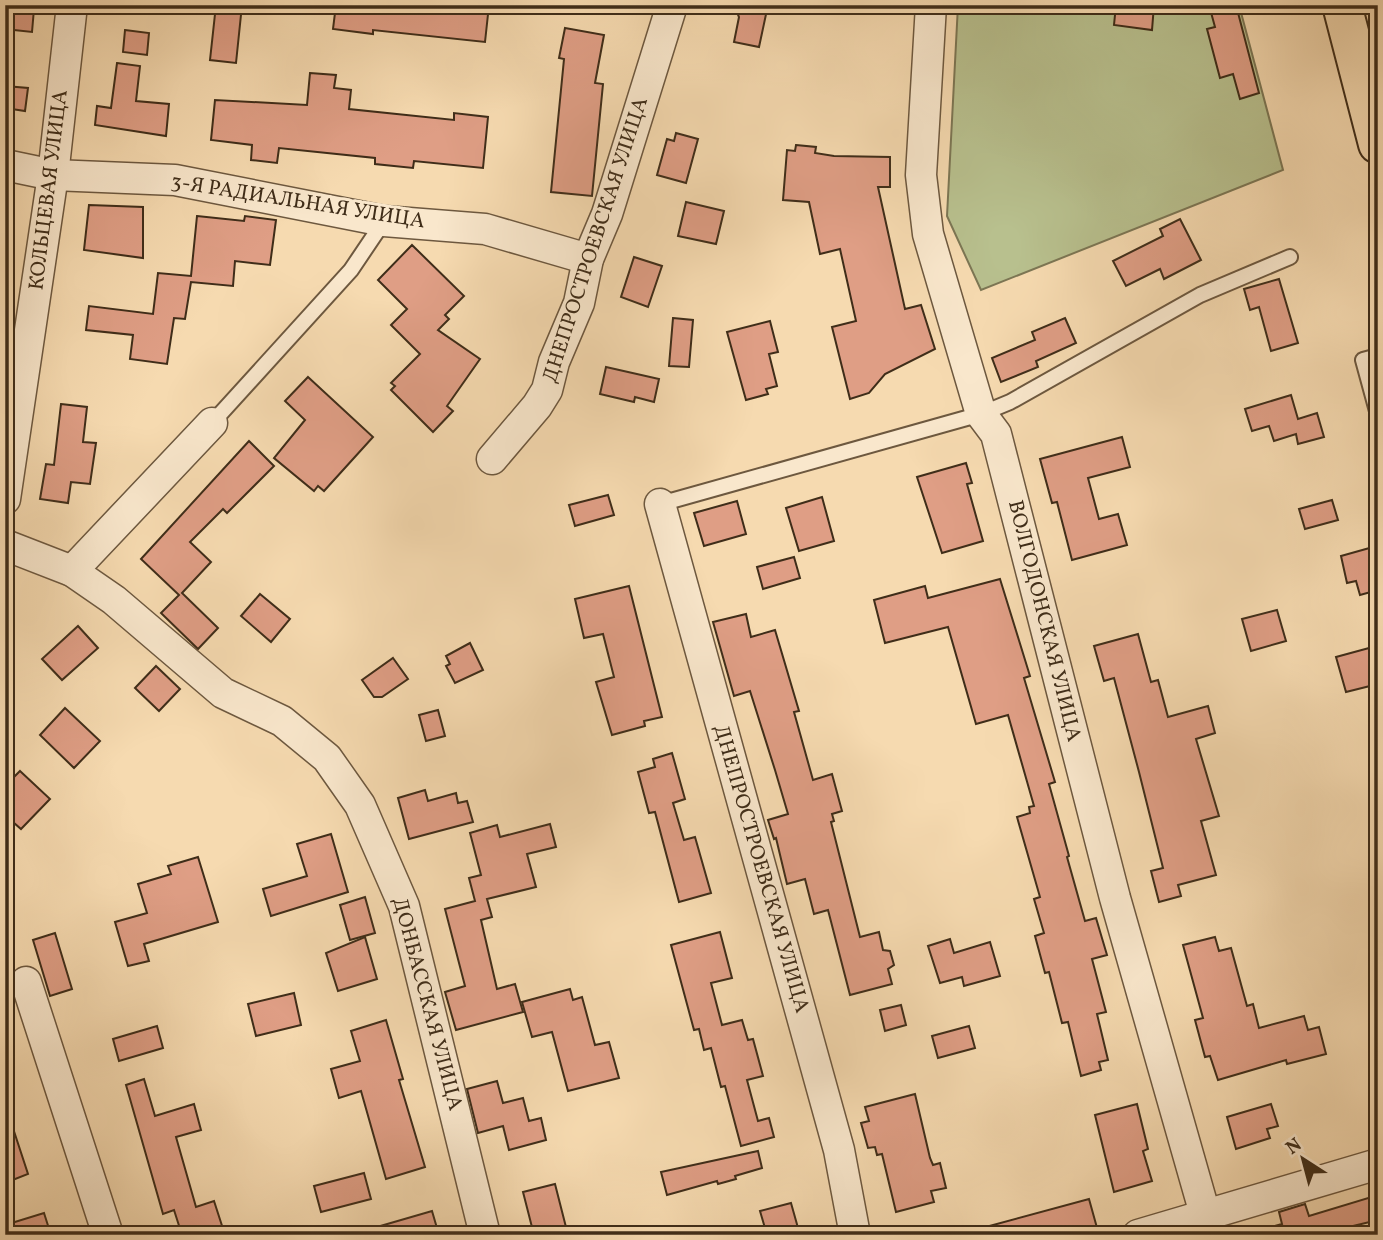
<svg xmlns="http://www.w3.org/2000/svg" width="1383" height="1240" font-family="Vollkorn,serif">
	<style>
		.green { fill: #b8c08e; stroke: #7c7654; stroke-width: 2 }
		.building { fill: #df9e85; stroke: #3f2d19; stroke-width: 2 }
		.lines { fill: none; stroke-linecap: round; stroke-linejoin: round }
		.lane-casing { stroke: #6d583f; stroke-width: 18 }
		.street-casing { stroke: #6d583f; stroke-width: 33 }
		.primary-casing { stroke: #3f2d19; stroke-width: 42 }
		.lane { stroke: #f9e7cc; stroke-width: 14 }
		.street { stroke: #f9e7cc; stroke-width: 30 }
		.primary { stroke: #f6dab0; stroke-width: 38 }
		.labels { text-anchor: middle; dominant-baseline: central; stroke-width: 6; stroke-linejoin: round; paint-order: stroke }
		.street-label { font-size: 21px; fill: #3f2d19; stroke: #f9e7cc }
	</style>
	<rect width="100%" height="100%" fill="#f6dab0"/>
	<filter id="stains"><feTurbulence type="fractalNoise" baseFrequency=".00286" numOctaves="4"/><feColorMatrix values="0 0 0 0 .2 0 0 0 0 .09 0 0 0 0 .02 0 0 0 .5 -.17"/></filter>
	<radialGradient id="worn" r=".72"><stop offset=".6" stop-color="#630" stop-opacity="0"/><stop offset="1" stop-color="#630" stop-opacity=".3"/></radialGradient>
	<polygon class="green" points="958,5 1239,5 1283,170 981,290 947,216"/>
	<g class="building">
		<polygon points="216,5 242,5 236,63 210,60"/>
		<polygon points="336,5 489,5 485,42 373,30 373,34 333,29"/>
		<polygon points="734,5 768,5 759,47 734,42 739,17"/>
		<polygon points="1116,5 1154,5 1152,30 1114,25"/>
		<polygon points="1209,5 1236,5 1259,93 1240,99 1233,74 1220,78 1207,29 1215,27"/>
		<polygon points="5,6 34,9 32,32 5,29"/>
		<polygon points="565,28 604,35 595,83 603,84 592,196 551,192 564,59 559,58"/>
		<polygon points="125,30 149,33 147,55 123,52"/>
		<polygon points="117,63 140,66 136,101 169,104 166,136 95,125 97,106 111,108"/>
		<polygon points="310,73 336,75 334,88 351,90 349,109 454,120 454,113 488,117 483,168 414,161 413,168 375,164 375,158 279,148 277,163 251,160 252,145 211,140 215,100 307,105"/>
		<polygon points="5,86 28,88 25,111 5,108"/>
		<polygon points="676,133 698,139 686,183 657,175 667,139 674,141"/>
		<polygon points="796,145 816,147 815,153 834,156 890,157 890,187 878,187 905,309 921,305 935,349 885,374 869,393 850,399 832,327 856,321 840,249 820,254 809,202 783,200 787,150 795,151"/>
		<polygon points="686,202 724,211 716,244 678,236"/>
		<polygon points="89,205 143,207 143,258 84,250"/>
		<polygon points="197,216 244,221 245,216 276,220 270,265 235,261 233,286 191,282 185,319 174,318 167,364 130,359 133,335 86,330 89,306 153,314 158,273 191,276"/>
		<polygon points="1180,219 1201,260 1164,279 1160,269 1126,286 1113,261 1163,236 1160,229"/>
		<polygon points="412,245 464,296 445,315 449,319 438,330 480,359 447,406 453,411 433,432 391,390 395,386 391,383 420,354 391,325 407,309 378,280"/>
		<polygon points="634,257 662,266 648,307 621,297"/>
		<polygon points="1279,279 1298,343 1271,351 1259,307 1250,310 1244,289"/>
		<polygon points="673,318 693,320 689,367 669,366"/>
		<polygon points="1065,318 1076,343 1036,361 1038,367 1001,382 992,358 1035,340 1032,332"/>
		<polygon points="770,321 778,352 769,354 777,386 766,389 768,394 746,400 727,332"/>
		<polygon points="606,367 659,379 654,402 635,397 634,402 600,394"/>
		<polygon points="308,377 373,437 324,491 318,486 314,491 274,458 305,420 285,401"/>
		<polygon points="1291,395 1298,419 1317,413 1324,437 1298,444 1296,434 1274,441 1269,426 1252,431 1245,409"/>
		<polygon points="61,404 87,407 83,442 96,443 90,484 71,482 68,503 40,499 46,464 54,465"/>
		<polygon points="1122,437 1130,467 1088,478 1099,519 1118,514 1127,545 1072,560 1057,502 1052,503 1040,459"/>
		<polygon points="249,441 274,466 227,513 223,509 190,542 211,562 182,593 218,628 198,649 161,613 179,595 141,559"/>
		<polygon points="966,463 972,483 967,484 983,541 942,553 917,477"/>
		<polygon points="608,495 614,515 575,526 569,505"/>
		<polygon points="822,497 834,541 799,551 786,508"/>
		<polygon points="1332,500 1338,520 1305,529 1299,509"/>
		<polygon points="737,501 746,534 704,546 694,513"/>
		<polygon points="1373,547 1378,565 1378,590 1360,595 1356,581 1347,583 1341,556"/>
		<polygon points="794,557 800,578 763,589 757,567"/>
		<polygon points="1000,579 1030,676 1024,678 1055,782 1049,784 1069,856 1067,857 1085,921 1096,918 1107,955 1092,959 1106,1012 1097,1014 1108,1060 1099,1062 1101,1070 1081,1076 1068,1022 1062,1023 1049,972 1045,973 1035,936 1044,933 1034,899 1040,897 1017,817 1030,813 1029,807 1034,806 1008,715 976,724 948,627 885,643 874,600 925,586 928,598"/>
		<polygon points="629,586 662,717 644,721 645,726 612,735 596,682 614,677 603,634 584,638 575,599"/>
		<polygon points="260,594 290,619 271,642 241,616"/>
		<polygon points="1277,610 1286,641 1251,651 1242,619"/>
		<polygon points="746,614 751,637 775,630 799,711 794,712 813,780 832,774 842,811 832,814 834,821 831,822 860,937 879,932 883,950 890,951 894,965 888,969 892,984 850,995 828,910 814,914 805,879 787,884 776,838 774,839 768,820 788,814 775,770 750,691 734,696 713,622"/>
		<polygon points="78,626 98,648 62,680 42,659"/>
		<polygon points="1138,634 1151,682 1158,680 1168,717 1208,706 1215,733 1196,739 1219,816 1201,821 1216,875 1178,885 1181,896 1159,902 1151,871 1163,868 1139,772 1114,678 1104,681 1094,646"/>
		<polygon points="470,643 483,670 455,683 446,666 450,664 446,656"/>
		<polygon points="1369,648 1378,684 1346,692 1336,657"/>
		<polygon points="393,658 408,679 382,697 374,697 362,680"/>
		<polygon points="156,666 180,689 159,711 135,688"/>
		<polygon points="65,708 100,741 74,768 40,735"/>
		<polygon points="438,710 445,736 426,741 419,715"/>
		<polygon points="672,753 685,799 673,803 684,840 695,837 711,893 679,902 655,812 649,813 638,772 655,767 653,759"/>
		<polygon points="20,771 50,799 21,829 5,815 5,786"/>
		<polygon points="425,790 428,801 456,793 458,803 467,801 473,822 409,839 398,798"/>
		<polygon points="550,824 556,847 527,854 536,887 487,899 492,917 481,920 497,989 515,984 523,1012 456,1030 445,992 465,986 445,909 475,901 469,878 481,875 470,833 497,825 500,837"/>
		<polygon points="331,834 348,892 271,916 263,889 307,876 297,844"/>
		<polygon points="198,857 218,922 144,944 149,961 128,966 115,922 147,913 138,884 171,874 168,866"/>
		<polygon points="365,897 375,933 350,940 340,905"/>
		<polygon points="720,932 732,978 711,983 722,1025 742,1020 748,1040 753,1039 763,1076 747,1080 758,1121 769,1118 774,1137 741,1146 725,1086 721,1087 711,1048 704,1050 699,1029 694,1030 671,945"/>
		<polygon points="55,933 72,989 50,996 33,940"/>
		<polygon points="365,937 377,979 338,991 326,953"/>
		<polygon points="1215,937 1219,951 1231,948 1247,1006 1253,1004 1259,1028 1304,1016 1308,1030 1319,1027 1326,1054 1287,1064 1286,1060 1218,1080 1210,1056 1205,1057 1195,1020 1203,1018 1183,945"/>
		<polygon points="950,939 954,953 990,942 1000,976 964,986 962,977 940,983 928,946"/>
		<polygon points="570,989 573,1000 582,997 595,1045 609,1042 619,1078 568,1091 552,1032 532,1037 522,1002"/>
		<polygon points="294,993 301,1025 256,1036 248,1004"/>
		<polygon points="901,1005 906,1025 885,1031 880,1010"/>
		<polygon points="386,1020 403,1079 399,1080 425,1167 386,1179 361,1091 339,1098 331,1069 360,1061 351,1031"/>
		<polygon points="157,1026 163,1048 119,1061 113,1039"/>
		<polygon points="969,1026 975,1048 938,1058 932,1036"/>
		<polygon points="144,1079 155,1116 194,1104 201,1130 176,1137 196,1207 214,1201 225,1235 182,1235 174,1210 163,1214 126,1085"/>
		<polygon points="497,1081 503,1103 523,1098 529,1121 541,1118 546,1140 509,1150 503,1126 478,1133 467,1089"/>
		<polygon points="915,1094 930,1158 933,1165 940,1163 946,1188 931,1191 934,1202 896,1212 882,1154 877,1155 875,1147 868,1148 861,1123 869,1121 865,1107"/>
		<polygon points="1137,1104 1148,1149 1143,1151 1152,1181 1114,1192 1095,1115"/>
		<polygon points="1271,1104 1278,1126 1267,1129 1270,1138 1236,1149 1227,1117"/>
		<polygon points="9,1116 28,1174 5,1183 5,1117"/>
		<polygon points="758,1151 762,1168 735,1176 736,1179 718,1184 717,1181 667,1195 661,1172"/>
		<polygon points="364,1173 371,1199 321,1212 314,1186"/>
		<polygon points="555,1184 568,1235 534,1235 523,1192"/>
		<polygon points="1378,1195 1378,1220 1353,1226 1355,1235 1264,1235 1264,1229 1282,1224 1279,1212 1305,1204 1309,1216"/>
		<polygon points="1089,1199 1099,1235 983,1235 982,1228"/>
		<polygon points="791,1203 800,1235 767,1235 760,1211"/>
		<polygon points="432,1211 439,1235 371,1235 370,1229"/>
		<polygon points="44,1213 51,1235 5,1235 5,1225"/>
	</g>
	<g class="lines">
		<defs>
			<g id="lane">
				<polyline points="1378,356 1363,360 1378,415"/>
				<polyline points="212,423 351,270 384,221"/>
				<polyline points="660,504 981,414 1010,402 1200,295 1290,257"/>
			</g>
			<g id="street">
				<polyline points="931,5 921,175 928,234 981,414 996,434 1115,898 1211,1235"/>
				<polyline points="5,165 53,175 175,180 384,221 485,229 588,259"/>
				<polyline points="492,459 537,406 547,390 554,362 579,303 588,259 607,214 672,5"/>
				<polyline points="5,499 53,175 72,5"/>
				<polyline points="660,504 839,1150 855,1235"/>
				<polyline points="5,545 72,571 114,600 223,693 282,721 327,758 360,805 404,906 485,1235"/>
				<polyline points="72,571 212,423"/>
				<polyline points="26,982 108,1235"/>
				<polyline points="1138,1235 1378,1164"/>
			</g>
			<polyline id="primary" points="1342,5 1378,144"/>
		</defs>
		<use href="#lane" class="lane-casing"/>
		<use href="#street" class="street-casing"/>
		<use href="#primary" class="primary-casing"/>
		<use href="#lane" class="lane"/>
		<use href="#street" class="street"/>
		<use href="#primary" class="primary"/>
	</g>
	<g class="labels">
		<g class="street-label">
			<text transform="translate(49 190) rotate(-83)">КОЛЬЦЕВАЯ УЛИЦА</text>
			<text transform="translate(298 202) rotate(9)">3-Я РАДИАЛЬНАЯ УЛИЦА</text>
			<text transform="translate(596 240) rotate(-72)">ДНЕПРОСТРОЕВСКАЯ УЛИЦА</text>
			<text transform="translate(1044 621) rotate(76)">ВОЛГОДОНСКАЯ УЛИЦА</text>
			<text transform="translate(761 869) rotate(74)">ДНЕПРОСТРОЕВСКАЯ УЛИЦА</text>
			<text transform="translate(427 1004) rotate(75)">ДОНБАССКАЯ УЛИЦА</text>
		</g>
	</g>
	<rect width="1383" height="1240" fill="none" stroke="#f6dab0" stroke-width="28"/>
	<rect x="7" y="7" width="1369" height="1226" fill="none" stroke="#3f2d19" stroke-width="3.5"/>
	<rect x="14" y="14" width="1355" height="1212" fill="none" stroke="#3f2d19" stroke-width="2"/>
	<g transform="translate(1303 1159) rotate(324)" stroke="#f9e7cc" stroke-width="5" paint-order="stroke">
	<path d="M0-5L12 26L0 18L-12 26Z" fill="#3f2d19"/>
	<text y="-10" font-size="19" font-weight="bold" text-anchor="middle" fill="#3f2d19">N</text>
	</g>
	<rect width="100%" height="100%" filter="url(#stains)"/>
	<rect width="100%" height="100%" fill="url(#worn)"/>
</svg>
